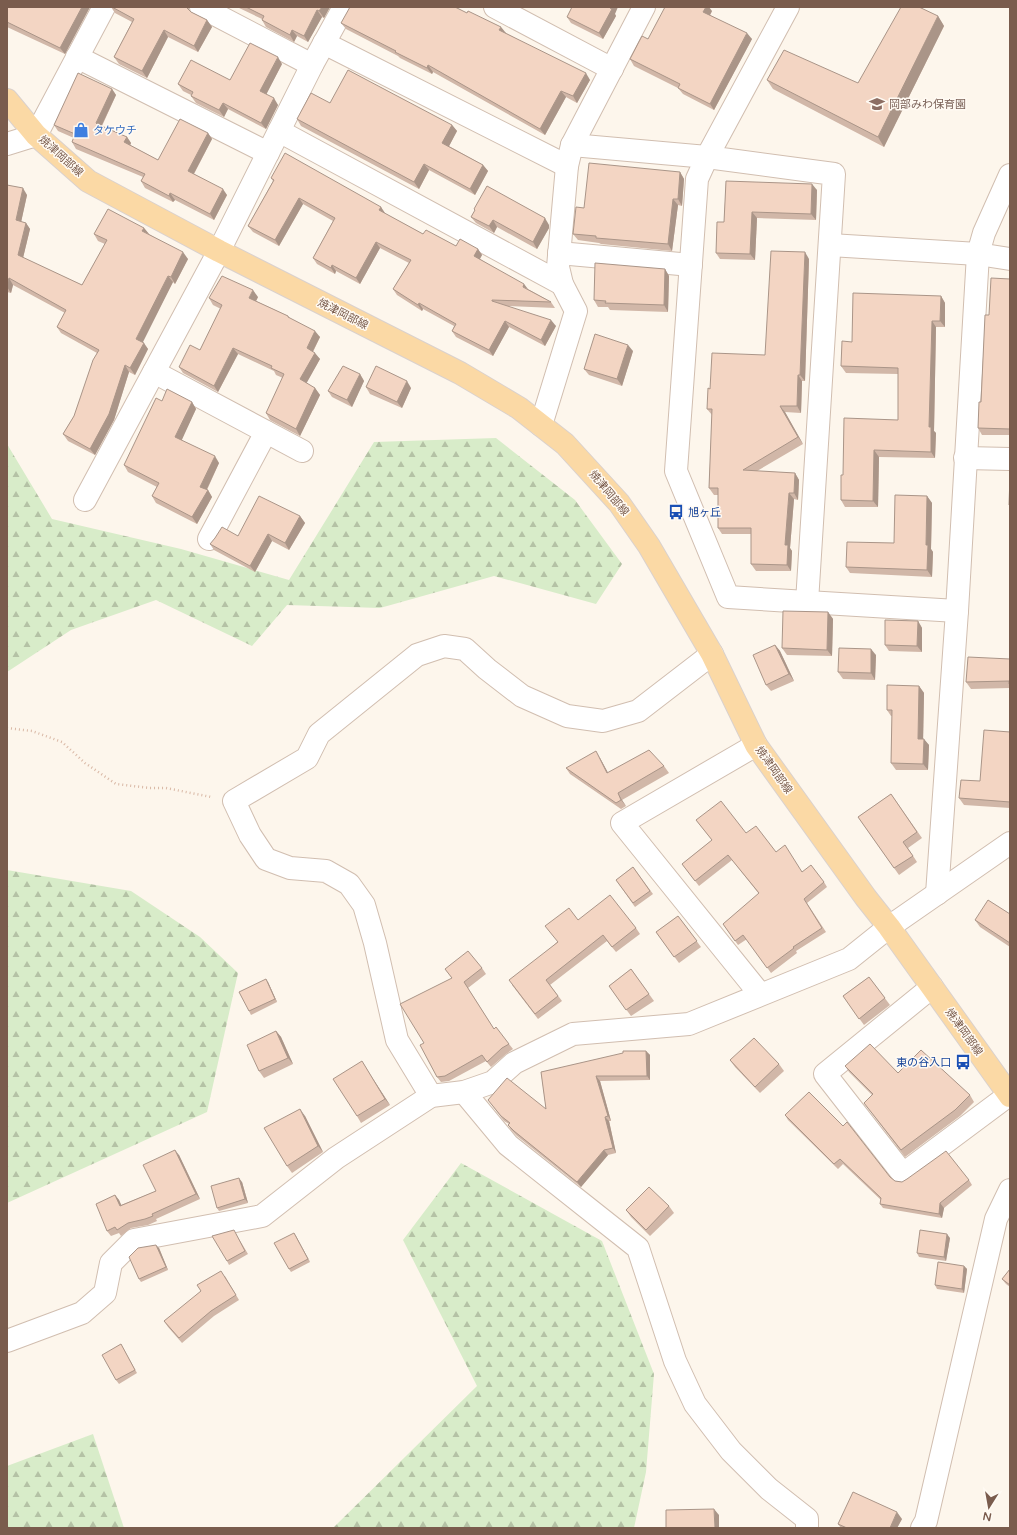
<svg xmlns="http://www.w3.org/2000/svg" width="1017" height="1535" font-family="'Varela Round','Noto Sans JP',sans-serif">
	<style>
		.forest { fill: url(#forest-firs) }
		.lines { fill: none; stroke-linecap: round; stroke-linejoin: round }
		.minor-casing { stroke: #d1beb0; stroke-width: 24 }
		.major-casing { stroke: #dad1cd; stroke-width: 24 }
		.path { stroke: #d9b8a5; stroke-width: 2.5; stroke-dasharray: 1 3; stroke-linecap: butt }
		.minor { stroke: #fff; stroke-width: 22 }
		.major { stroke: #fbd9a5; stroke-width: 22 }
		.wall { fill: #d1b7a8 }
		.shaded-wall { fill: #aa9588 }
		.building { fill: #f3d5c3; stroke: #aa9588 }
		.labels { text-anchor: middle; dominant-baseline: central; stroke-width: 3; stroke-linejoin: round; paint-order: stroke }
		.education-label { font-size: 11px; fill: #785e54; stroke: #fffaf3; text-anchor: start }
		.shop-label { font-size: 11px; fill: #366cbe; stroke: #fffaf3; text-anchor: start }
		.street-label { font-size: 11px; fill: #7a5c4d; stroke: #fffaf3 }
		.transit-label { font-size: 11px; fill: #164399; stroke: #fffaf3; text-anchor: start }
	</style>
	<defs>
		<pattern id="forest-firs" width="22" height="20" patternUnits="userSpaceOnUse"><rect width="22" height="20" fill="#d8ecc9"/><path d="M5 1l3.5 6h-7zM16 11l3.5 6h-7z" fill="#b4c2a5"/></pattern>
	</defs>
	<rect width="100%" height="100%" fill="#fdf6ec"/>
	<g class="forest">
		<polygon points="496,438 575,500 622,564 596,604 494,576 380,608 287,605 252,646 156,600 71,630 7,672 7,444 52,519 181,549 289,580 374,442"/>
		<polygon points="7,870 131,891 200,937 238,973 207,1112 7,1203"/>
		<polygon points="461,1163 602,1241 654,1374 646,1472 634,1528 333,1528 477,1386 403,1240"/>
		<polygon points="93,1434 124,1528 7,1528 7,1466"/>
	</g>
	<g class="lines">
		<defs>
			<g id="minor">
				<polyline points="201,7 312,65"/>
				<polyline points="495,7 612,69"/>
				<polyline points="788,7 707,157 834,174 807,602 957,611"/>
				<polyline points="324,43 567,166"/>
				<polyline points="77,57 268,153"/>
				<polyline points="279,131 562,284"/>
				<polyline points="7,144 36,135 104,7"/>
				<polyline points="572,145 707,157 697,179 676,471 728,597 807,602"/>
				<polyline points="830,245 978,254 1010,259"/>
				<polyline points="559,253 691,265"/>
				<polyline points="154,372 302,451"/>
				<polyline points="541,425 576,311 562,284 558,267 567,166 572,145 644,7"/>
				<polyline points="965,458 1010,459"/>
				<polyline points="85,500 219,251 312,65 344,7"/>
				<polyline points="209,539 266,432"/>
				<polyline points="756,745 622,823 760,994"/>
				<polyline points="937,894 957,611 978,254 984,233 1010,175"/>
				<polyline points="932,987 825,1074 903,1174 1009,1095"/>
				<polyline points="464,1092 508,1145 638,1248 675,1361 695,1404 731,1451 769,1489 807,1519 807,1528"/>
				<polyline points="431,1096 397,1040 375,943 364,905 349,884 326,871 290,868 266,859 250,835 234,801 307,758 319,734 417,655 444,646 465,649 487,669 522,696 567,716 603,721 638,711 712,654"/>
				<polyline points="7,1341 82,1313 105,1293 111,1263 134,1240 262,1216 336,1158 431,1096 464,1092 493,1082 514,1063 573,1034 689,1024 849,959 889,927 1010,843"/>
				<polyline points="922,1528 926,1521 996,1219 1010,1190"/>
			</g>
			<polyline id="major" points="7,100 36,135 88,181 219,251 460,373 519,408 565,444 619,503 649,546 712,654 756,745 866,898 889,927 1010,1096"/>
		</defs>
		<use href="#minor" class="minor-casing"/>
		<use href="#major" class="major-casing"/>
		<polyline class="path" points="7,728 32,731 62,742 85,763 116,784 150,788 166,788 211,797"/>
		<use href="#minor" class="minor"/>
		<use href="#major" class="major"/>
	</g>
	<g class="wall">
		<polygon points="7,7 90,7 65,54 7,27"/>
		<polygon points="111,7 189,7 189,10 191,12 207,20 212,27 198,52 168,37 147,78 119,64 114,57 132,22 115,13"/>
		<polygon points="237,7 330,7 324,18 322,17 308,42 297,36 294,42 266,27 262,20 262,19"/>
		<polygon points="712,11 710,15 752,39 714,110 683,94 678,88 634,66 630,59 648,39"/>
		<polygon points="615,14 616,16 603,39 571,23 567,17"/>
		<polygon points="938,16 944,26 884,147 773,89 767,80 858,83"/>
		<polygon points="341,23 506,33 590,80 577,103 566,97 545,135 433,72 432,74 400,58 398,56 346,29"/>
		<polygon points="282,64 266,94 278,105 266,129 228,109 224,117 196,103 191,96 191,95 183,91 178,84 230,80"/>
		<polygon points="112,89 116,95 102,126 127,137 131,143 130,145 158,160 208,133 212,139 194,174 227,195 214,220 175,200 173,202 145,188 141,181 143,177 76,149 72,142 74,138 58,131 54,125"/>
		<polygon points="330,103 452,125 457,131 449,146 483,165 488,171 475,195 429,170 419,189 301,126 297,119"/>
		<polygon points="680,172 684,179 682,206 678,205 672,251 601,244 599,243 578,240 573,234 584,208"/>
		<polygon points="271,178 381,207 384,213 423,234 456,246 478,249 482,255 480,259 528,289 551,302 555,308 507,306 556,326 545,346 509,327 493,356 456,337 452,331 454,326 423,309 422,311 397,295 393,289 409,263 380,248 360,284 336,271 335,274 317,264 313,258 333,221 303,204 279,246 253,232 248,226 273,181"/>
		<polygon points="726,181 817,190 816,220 757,218 755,260 720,259 716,253 724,222"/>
		<polygon points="7,185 27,195 21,222 26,223 30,229 23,258 82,285 105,244 98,241 94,234 144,228 149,234 188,259 175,284 173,282 142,342 148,349 135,375 129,372 114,420 95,455 68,441 63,434 74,416 97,353 61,333 57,327 65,313 13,285 11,293 7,292"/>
		<polygon points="474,209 549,225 549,228 537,249 497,227 494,233 476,223 471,217 475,211"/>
		<polygon points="809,259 805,381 802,381 801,413 785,412 803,444 757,471 795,473 799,480 798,500 794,499 790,548 792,551 791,571 756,571 751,564 751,534 722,534 718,528 718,495 714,495 709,488 712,415 707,409 710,389 765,355"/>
		<polygon points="665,269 669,276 668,312 610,310 608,307 598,307 594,300"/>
		<polygon points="1010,279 1010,435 982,435 978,428 989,315"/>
		<polygon points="941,296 945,303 945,327 936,327 934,431 936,433 935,458 879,457 878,507 845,507 841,500 843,475 898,420 898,374 846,373 841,366 852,342"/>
		<polygon points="258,297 256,301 288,316 291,319 320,337 313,352 320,359 306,383 315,388 320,395 300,436 270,420 266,413 283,378 276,375 274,371 238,354 218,392 183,373 179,367 200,350 221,309 213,305 209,298"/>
		<polygon points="633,351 622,386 589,375 584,369"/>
		<polygon points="360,374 364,381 352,407 332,397 328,391"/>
		<polygon points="366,387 411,388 402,408 370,394"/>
		<polygon points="162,401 192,402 196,409 181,440 219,463 207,490 208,490 212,497 197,524 156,503 152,496 157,487 128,472 124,465"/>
		<polygon points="927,496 932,503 931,549 933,552 932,577 850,573 846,567 894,543"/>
		<polygon points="300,516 305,523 289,550 272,541 255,572 214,550 210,544"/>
		<polygon points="828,612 833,619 832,656 787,655 782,648"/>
		<polygon points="918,621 922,628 922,652 889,651 885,645"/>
		<polygon points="775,645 780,651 794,681 771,691 766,685"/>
		<polygon points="876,655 875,680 843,679 838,672"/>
		<polygon points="1010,659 1010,688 971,689 966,682"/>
		<polygon points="919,686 924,693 923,739 929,745 928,770 896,770 891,763 892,716 891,716 887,710"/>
		<polygon points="1010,732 1010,808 964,805 959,798 980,781"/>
		<polygon points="600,758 608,773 664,766 669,773 622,800 626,806 621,809 570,774 566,768"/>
		<polygon points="891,794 922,838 908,848 917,862 899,875 858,817"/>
		<polygon points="696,820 746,833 776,852 803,872 824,882 827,887 807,903 826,932 796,951 797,953 771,973 747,939 738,945 723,924 759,894 732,860 699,886 682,864 712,840"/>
		<polygon points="633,867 653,894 635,907 616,880"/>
		<polygon points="1010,914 1010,947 980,927 975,920"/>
		<polygon points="678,916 701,947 679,963 656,932"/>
		<polygon points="578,920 636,928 640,934 616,952 607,941 550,985 562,1001 538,1019 512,985 557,942"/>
		<polygon points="482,968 486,974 468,988 494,1029 509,1044 513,1049 506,1054 491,1067 486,1061 449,1081 441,1082 437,1077 424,1043 452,978 445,969"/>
		<polygon points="631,969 654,1001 631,1016 609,986"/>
		<polygon points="869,977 890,1005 864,1025 843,996"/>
		<polygon points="268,982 277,1002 251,1015 249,1011"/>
		<polygon points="276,1031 281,1037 293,1064 264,1078 259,1071"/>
		<polygon points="646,1051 650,1055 650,1080 600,1081 611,1121 609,1121 616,1153 608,1155 581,1187 517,1136 511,1130 508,1125 509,1124 504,1121 488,1100 546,1109 541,1072"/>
		<polygon points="730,1060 779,1064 784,1071 760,1093 735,1067"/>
		<polygon points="845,1066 898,1073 970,1095 974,1102 960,1116 905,1157 864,1103 872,1095 849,1072"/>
		<polygon points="366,1068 390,1105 361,1123 357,1116"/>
		<polygon points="785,1115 890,1177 895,1181 902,1182 969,1180 972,1185 944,1208 942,1218 883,1208 880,1204 881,1200 843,1164 838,1169 788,1120"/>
		<polygon points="305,1116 323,1152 292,1173 287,1166"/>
		<polygon points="179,1155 200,1199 156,1219 157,1221 148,1225 131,1228 121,1236 119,1233 111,1236 107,1231 115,1195 119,1200 121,1205 156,1191"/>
		<polygon points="242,1182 248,1203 219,1211 217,1208"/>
		<polygon points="669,1206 674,1213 650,1236 631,1217 626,1210"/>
		<polygon points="294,1233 310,1262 291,1272 289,1269"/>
		<polygon points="236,1234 248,1254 229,1265 227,1261"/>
		<polygon points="950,1238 946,1261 919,1257 917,1253"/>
		<polygon points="159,1248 168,1270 141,1282 139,1279"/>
		<polygon points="964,1266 967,1269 964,1293 937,1289 935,1285"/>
		<polygon points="1010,1269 1010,1287 1006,1284 1002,1279"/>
		<polygon points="225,1276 239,1300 214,1316 182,1343 168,1327 164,1321"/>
		<polygon points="121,1344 137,1373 119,1384 116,1380"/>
		<polygon points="902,1519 897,1528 841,1528 838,1524"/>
	</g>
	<g class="shaded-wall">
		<polygon points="82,7 90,7 65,54 60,48"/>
		<polygon points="322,7 330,7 324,18 319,11"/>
		<polygon points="610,7 618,7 615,14 616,16 603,39 599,33"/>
		<polygon points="706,7 709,7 712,11 708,19 703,12"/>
		<polygon points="317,10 322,17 308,42 304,36"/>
		<polygon points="938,16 944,26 884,147 878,137"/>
		<polygon points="207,20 212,27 198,52 194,46"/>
		<polygon points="501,27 506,33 504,37 499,30"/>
		<polygon points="164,30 168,37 147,78 142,71"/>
		<polygon points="292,30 297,36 294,42 290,35"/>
		<polygon points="747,33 752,39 714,110 710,104"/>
		<polygon points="278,57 282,64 265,97 260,91"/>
		<polygon points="428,65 433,72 432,74 427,68"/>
		<polygon points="586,73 590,80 577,103 573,96"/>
		<polygon points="112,89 116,95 100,129 96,123"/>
		<polygon points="561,91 566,97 545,135 540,129"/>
		<polygon points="274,98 278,105 266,129 261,123"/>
		<polygon points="223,103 228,109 224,117 219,110"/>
		<polygon points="452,125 457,131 447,150 442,143"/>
		<polygon points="208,133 212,139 192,177 188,171"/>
		<polygon points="127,137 131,143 129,148 124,142"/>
		<polygon points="424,164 429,170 419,189 414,182"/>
		<polygon points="483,165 488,171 475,195 470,189"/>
		<polygon points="680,172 684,179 682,206 678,199"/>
		<polygon points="812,184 817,190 816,220 811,214"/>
		<polygon points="23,188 27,195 20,227 16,220"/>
		<polygon points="223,189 227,195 214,220 210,214"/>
		<polygon points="170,193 175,200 173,202 169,196"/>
		<polygon points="299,198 303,204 279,246 275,240"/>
		<polygon points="673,199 678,205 672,251 668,244"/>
		<polygon points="381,207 385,213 383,216 379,210"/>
		<polygon points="752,212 757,218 755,260 750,254"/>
		<polygon points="545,218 549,225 549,228 537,249 533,242"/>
		<polygon points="493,220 497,227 494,233 489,226"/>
		<polygon points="26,223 30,229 22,262 18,255"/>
		<polygon points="144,228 149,234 142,231"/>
		<polygon points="376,242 380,248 360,284 356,278"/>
		<polygon points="478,249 482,255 478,262 474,256"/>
		<polygon points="183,252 188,259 175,284 171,277"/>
		<polygon points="805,252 809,259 805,381 800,375"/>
		<polygon points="332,265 336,271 335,274 331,268"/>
		<polygon points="665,269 669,276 668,312 664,305"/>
		<polygon points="168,276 173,282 141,346 136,339"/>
		<polygon points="9,278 13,285 11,293 7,287"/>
		<polygon points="524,284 528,289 523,287"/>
		<polygon points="253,290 258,297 254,305 249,298"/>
		<polygon points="941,296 945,303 945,327 940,321"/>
		<polygon points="419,303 423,309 422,311 418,305"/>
		<polygon points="551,320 556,326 545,346 541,340"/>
		<polygon points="505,321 509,327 493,356 489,350"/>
		<polygon points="932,321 936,327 934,431 936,433 935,458 931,452 929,427"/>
		<polygon points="315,331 320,337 311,355 307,348"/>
		<polygon points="144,343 148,349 135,375 130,368"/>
		<polygon points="628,345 633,351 622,386 617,379"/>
		<polygon points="233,348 238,354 218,392 214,386"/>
		<polygon points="315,353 320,359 305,386 300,379"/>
		<polygon points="125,365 129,372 114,420 95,455 90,449"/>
		<polygon points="360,374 364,381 352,407 347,400"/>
		<polygon points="798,375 802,381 801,413 797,406"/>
		<polygon points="407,381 411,388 402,408 397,402"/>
		<polygon points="315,388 320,395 300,436 296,429"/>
		<polygon points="192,402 196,409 180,444 175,437"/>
		<polygon points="780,406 785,412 803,444 798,437"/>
		<polygon points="874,450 879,457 878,507 873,501"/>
		<polygon points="215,456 219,463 205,493 200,487"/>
		<polygon points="795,473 799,480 798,500 794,493"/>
		<polygon points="208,490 212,497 197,524 192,517"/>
		<polygon points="789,493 794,499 790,548 792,551 791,571 787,565 785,545"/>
		<polygon points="927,496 932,503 931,549 933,552 932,577 927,570 926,545"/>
		<polygon points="300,516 305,523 289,550 285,543"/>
		<polygon points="268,534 272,541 255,572 250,566"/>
		<polygon points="828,612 833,619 832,656 827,650"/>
		<polygon points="918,621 922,628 922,652 917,646"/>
		<polygon points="775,645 780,651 794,681 789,674"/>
		<polygon points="871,649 876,655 875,680 871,673"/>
		<polygon points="919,686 924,693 923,745 918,739"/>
		<polygon points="924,739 929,745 928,770 923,764"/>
		<polygon points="596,751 600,758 612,780 607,773"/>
		<polygon points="618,793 622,800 626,806 621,800"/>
		<polygon points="266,979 268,982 277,1002 275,999"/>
		<polygon points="276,1031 281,1037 293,1064 288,1058"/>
		<polygon points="646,1051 650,1055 650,1080 647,1076"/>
		<polygon points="362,1061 366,1068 390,1105 385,1099"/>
		<polygon points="596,1076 600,1081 611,1121 608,1116"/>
		<polygon points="300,1109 305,1116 323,1152 318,1146"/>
		<polygon points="605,1117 609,1121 616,1153 613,1148"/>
		<polygon points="175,1150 179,1155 200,1199 196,1194"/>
		<polygon points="604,1150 608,1155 581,1187 577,1182"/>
		<polygon points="239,1178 242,1182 248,1203 245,1199"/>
		<polygon points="115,1195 119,1200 124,1211 120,1206"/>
		<polygon points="940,1203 944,1208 942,1218 939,1214"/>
		<polygon points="294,1233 296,1236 310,1262 308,1259"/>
		<polygon points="947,1234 950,1238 946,1261 944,1257"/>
		<polygon points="156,1245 159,1248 168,1270 166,1267"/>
		<polygon points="964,1266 967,1269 964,1293 962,1289"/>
		<polygon points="714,1509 719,1515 719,1528 715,1528"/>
		<polygon points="897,1512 902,1519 897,1528 890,1528"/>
	</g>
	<g class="building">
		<polygon points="7,7 82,7 60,48 7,22"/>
		<polygon points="112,7 186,7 191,12 207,20 194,46 164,30 142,71 114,57 134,19"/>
		<polygon points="246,7 322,7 319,11 317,10 304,36 292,30 290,35 262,20 264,16"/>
		<polygon points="350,7 455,7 467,13 468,11 501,27 499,30 586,73 573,96 561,91 540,129 428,65 427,68 395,52 396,51 341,23"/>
		<polygon points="572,7 610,7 610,8 612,9 599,33 567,17"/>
		<polygon points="665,7 706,7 703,12 747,33 710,104 678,88 680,84 630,59 642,36 648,39"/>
		<polygon points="901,7 919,7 938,16 878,137 767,80 784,50 858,83"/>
		<polygon points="250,43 278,57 260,91 274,98 261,123 223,103 219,110 191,96 193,92 178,84 191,60 230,80"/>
		<polygon points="348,70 452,125 442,143 483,165 470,189 424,164 414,182 297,119 311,93 330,103"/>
		<polygon points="78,73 112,89 96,123 97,124 127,137 124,142 158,160 180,119 208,133 188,171 223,189 210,214 170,193 169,196 141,181 145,174 72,142 75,134 54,125"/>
		<polygon points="285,153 381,207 379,210 423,234 426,230 456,246 460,239 478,249 474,256 524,284 523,287 551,302 492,300 492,301 551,320 541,340 505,321 489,350 452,331 456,324 419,303 418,305 393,289 411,260 376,242 356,278 332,265 331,268 313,258 335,218 299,198 275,240 248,226 274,180 271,178"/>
		<polygon points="589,163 680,172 678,199 673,199 668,244 596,238 596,236 573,234 576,207 584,208"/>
		<polygon points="726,181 812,184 811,214 752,212 750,254 716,253 717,222 724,222"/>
		<polygon points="7,185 23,188 16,220 26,223 18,255 82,285 107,240 94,234 108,209 144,228 142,231 183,252 171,277 168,276 136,339 144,343 130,368 125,365 109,414 90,449 63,434 74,416 93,360 99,350 57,327 66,310 9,278 7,285"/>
		<polygon points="487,186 545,218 544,221 533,242 493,220 489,226 471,217 475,210 474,209"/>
		<polygon points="771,251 805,252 800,375 798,375 797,406 780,406 798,437 743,470 795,473 794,493 789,493 785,545 788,545 787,565 751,564 751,528 718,528 718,488 709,488 712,409 707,409 708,388 710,389 712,353 765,355"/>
		<polygon points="595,263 665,269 664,305 605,303 606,301 594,300"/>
		<polygon points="222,276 253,290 249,298 288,316 288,317 315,331 307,348 315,353 300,379 315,388 296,429 266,413 284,374 271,368 272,366 233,348 214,386 179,367 190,345 200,350 222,305 209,298"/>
		<polygon points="991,278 1010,279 1010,429 978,428 979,402 981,402 985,315 989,315"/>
		<polygon points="853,293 941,296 940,321 932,321 929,427 931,427 931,452 874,450 873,501 841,500 841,475 843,475 844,418 898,420 898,368 841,366 842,341 852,342"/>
		<polygon points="595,334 628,345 617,379 584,369"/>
		<polygon points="343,366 360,374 347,400 328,391"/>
		<polygon points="376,366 407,381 397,402 366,387"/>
		<polygon points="167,389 192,402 175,437 215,456 200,487 208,490 192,517 152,496 159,483 124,465 156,398 162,401"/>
		<polygon points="1010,476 1010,505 1009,505"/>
		<polygon points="895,495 927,496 926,545 928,545 927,570 846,567 847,542 894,543"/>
		<polygon points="259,496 300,516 285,543 268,534 250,566 210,544 215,538 222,527 238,536"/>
		<polygon points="783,611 828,612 827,650 782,648"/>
		<polygon points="885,620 918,621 917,646 885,645"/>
		<polygon points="775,645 789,674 766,685 753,655"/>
		<polygon points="839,648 871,649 871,673 838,672"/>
		<polygon points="968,657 1010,659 1010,684 1009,684 1009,681 966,682"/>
		<polygon points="887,685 919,686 918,739 924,739 923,764 891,763 892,710 887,710"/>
		<polygon points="984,730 1010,732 1010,802 959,798 961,780 980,781"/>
		<polygon points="649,750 664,766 618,793 621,800 616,803 566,768 596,751 607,773"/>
		<polygon points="891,794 917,832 903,842 913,856 894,868 858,817"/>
		<polygon points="721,801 746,833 756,826 776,852 785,845 802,872 811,865 824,882 804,899 822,928 793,947 794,948 767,968 743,935 735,941 723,924 759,893 728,855 695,881 682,864 712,840 696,820"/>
		<polygon points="633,867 650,891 633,903 616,880"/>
		<polygon points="610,895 636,928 612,947 603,935 546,980 558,996 535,1014 509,980 558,942 545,926 569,908 578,920"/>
		<polygon points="988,900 1010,914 1010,943 975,920"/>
		<polygon points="678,916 697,941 674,957 656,932"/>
		<polygon points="468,951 482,968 464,982 494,1029 496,1027 509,1044 502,1048 487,1062 482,1055 445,1076 437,1077 420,1045 424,1043 400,1004 452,978 445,969"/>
		<polygon points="631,969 649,994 626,1010 609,986"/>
		<polygon points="869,977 885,998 859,1019 843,996"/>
		<polygon points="266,979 275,999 249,1011 239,992"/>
		<polygon points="276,1031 288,1058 259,1071 247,1045"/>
		<polygon points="754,1038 779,1064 755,1087 730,1060"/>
		<polygon points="870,1044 898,1073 921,1050 970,1095 955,1110 901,1150 864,1103 873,1094 845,1066"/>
		<polygon points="623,1051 646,1051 647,1076 596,1076 608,1116 605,1117 613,1148 604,1150 577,1182 514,1131 508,1125 510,1123 501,1116 488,1100 507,1078 546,1109 541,1072 623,1053"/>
		<polygon points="362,1061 385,1099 357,1116 333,1079"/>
		<polygon points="809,1092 843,1126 847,1122 890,1177 895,1181 902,1182 907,1179 946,1151 969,1180 940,1203 939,1214 880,1204 881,1198 840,1159 834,1164 785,1115"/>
		<polygon points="300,1109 318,1146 287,1166 264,1128"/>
		<polygon points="175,1150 196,1194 152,1214 153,1216 145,1219 128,1223 117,1230 115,1227 107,1231 96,1204 115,1195 120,1206 156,1191 143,1165"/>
		<polygon points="239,1178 245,1199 217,1208 211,1186"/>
		<polygon points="649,1187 669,1206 646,1230 626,1210"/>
		<polygon points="234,1230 245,1251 227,1261 212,1236"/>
		<polygon points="920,1230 947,1234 944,1257 917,1253"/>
		<polygon points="294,1233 308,1259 289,1269 274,1243"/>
		<polygon points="156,1245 166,1267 139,1279 129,1257 138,1248"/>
		<polygon points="938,1262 964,1266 962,1289 935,1285"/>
		<polygon points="1010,1269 1010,1285 1002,1279"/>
		<polygon points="221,1271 236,1295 211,1311 179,1338 164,1321 201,1291 197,1285"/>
		<polygon points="121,1344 135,1370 116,1380 102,1355"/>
		<polygon points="853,1492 897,1512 890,1528 847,1528 838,1524"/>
		<polygon points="714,1509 715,1528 666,1528 666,1510"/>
	</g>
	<defs>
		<symbol id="school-bare" viewBox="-9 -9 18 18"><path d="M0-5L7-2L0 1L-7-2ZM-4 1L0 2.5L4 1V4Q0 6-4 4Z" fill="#8d6e63" stroke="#fffaf3" stroke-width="2.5" paint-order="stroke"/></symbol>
		<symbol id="shop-bare" viewBox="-9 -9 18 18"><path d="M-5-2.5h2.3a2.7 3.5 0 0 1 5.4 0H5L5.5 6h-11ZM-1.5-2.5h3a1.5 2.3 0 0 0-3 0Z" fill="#3f7fe0" stroke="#fffaf3" stroke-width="2.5" paint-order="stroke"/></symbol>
		<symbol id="bus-bare" viewBox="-9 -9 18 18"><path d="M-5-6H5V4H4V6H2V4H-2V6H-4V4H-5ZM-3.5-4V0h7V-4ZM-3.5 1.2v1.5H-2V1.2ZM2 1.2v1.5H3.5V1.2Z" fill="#1a4fb4" stroke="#fffaf3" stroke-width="2.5" paint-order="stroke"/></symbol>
	</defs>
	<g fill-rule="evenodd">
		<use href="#school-bare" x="866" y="93" width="22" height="22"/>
		<use href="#shop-bare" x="70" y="119" width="22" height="22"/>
		<use href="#bus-bare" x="665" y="501" width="22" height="22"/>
		<use href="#bus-bare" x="952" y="1051" width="22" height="22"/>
	</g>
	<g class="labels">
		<g class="education-label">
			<text x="889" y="104">岡部みわ保育園</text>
		</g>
		<g class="shop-label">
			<text x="93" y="130">タケウチ</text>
		</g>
		<g class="street-label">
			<text transform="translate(61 156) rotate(42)">焼津岡部線</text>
			<text transform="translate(343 314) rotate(27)">焼津岡部線</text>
			<text transform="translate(609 493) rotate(50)">焼津岡部線</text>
			<text transform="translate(774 770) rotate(55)">焼津岡部線</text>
			<text transform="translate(964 1032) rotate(54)">焼津岡部線</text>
		</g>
		<g class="transit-label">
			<text x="688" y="512">旭ヶ丘</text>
			<text x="951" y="1062" text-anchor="end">東の谷入口</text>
		</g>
	</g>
	<rect width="1017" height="1535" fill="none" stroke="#7a5c4d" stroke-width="16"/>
	<g transform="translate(989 1507) rotate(191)" stroke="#fffaf3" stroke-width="3" paint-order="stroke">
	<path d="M0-3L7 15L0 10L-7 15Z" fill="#7a5c4d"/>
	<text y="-6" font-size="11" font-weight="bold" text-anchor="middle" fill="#7a5c4d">N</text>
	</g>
</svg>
